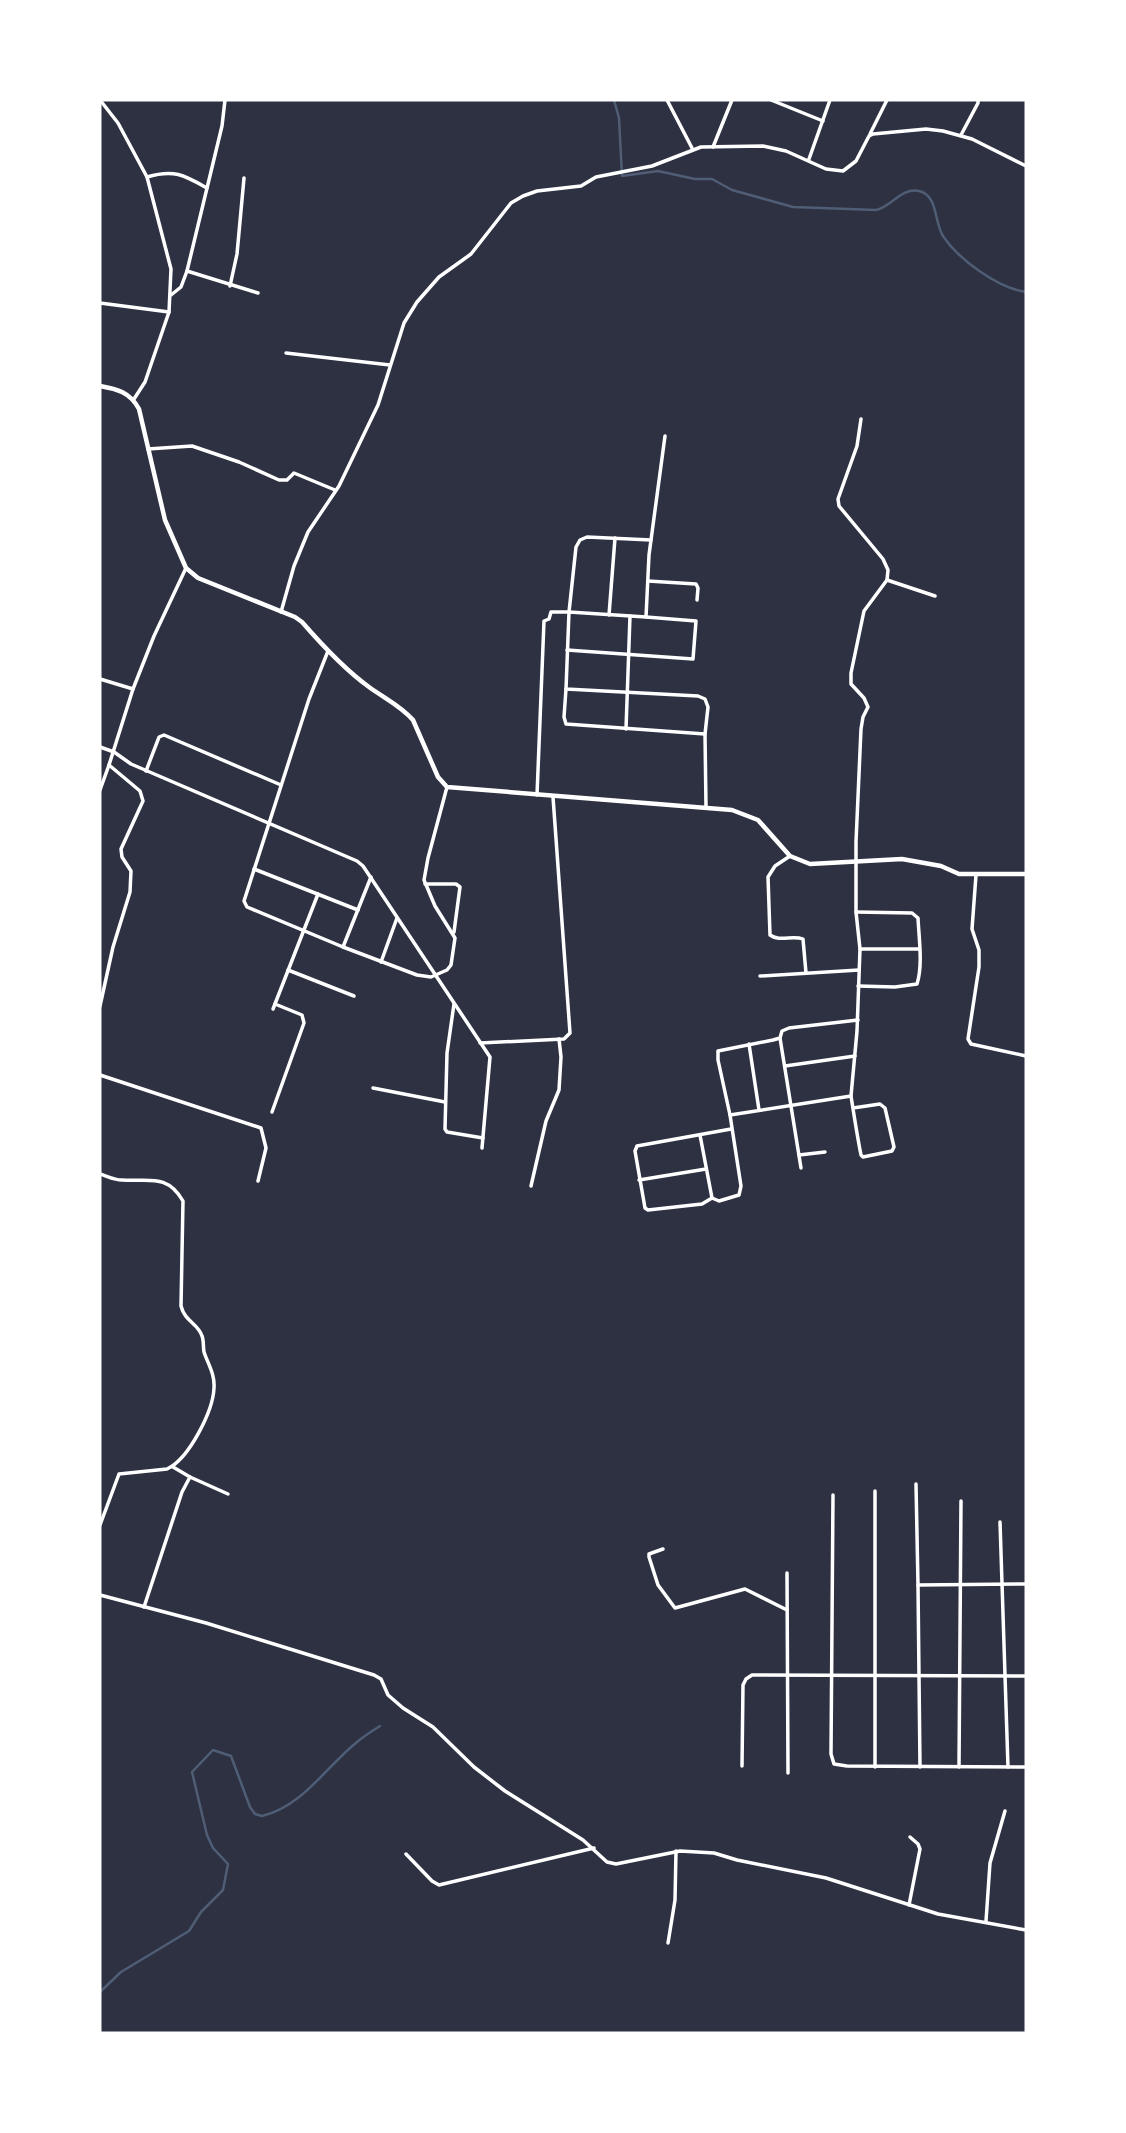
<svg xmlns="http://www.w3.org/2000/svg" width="1126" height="2133" font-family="Overpass,sans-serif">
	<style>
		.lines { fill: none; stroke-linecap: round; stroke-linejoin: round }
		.stream { stroke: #4f5d75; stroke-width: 2.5 }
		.minor { stroke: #fff; stroke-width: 3.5 }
		.tertiary { stroke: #fff; stroke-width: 4.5 }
	</style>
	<rect width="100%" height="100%" fill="#2d3142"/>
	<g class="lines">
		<g class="stream">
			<path d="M614,100l5,18 3,58 36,-5 37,8h17l20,11 61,17 83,3c15,-3 26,-23 43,-19 19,4 15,31 24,45 16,24 55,52 83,56"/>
			<path d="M100,1992l21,-20 68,-41 12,-19 22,-22 5,-26 -15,-16 -6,-13 -15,-63 21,-22 18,6 19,51 5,7 7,2c40,-9 65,-50 95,-74 7,-6 15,-11 23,-16"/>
		</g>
		<g class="minor">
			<polyline points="100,100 118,123 147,177 171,269 169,312 145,382 134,399"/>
			<polyline points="667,100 692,148"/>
			<polyline points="771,100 823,121"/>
			<polyline points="870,134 887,100"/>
			<polyline points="961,135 978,103 978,100"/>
			<polyline points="713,147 732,100"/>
			<polyline points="809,159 830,100"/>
			<path d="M147,177c27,-8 37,-2 60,11"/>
			<polyline points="187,271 258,293"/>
			<polyline points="230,286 237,254 244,178"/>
			<polyline points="171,295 181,287 187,271 222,126 225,100"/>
			<polyline points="100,303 169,312"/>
			<polyline points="286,353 390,365"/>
			<polyline points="665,436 649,555 646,617 569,612 566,689 698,696 705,699 708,707 705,734 706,807"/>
			<polyline points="148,449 192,446 239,462 279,480 287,480 294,473 335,490"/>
			<polyline points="887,580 935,596"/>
			<polyline points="648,581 696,584 698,588 697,600"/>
			<polyline points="281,612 294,566 308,532 339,486 378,405 404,323 417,302 439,277 471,254 511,203 523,196 537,191 581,186 596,177 652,166 701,147 763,146 786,151 826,169 843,171 856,161 869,136 873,134 926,129 943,131 972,139 1026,166"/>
			<polyline points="609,615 615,538"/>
			<polyline points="567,650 693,659 696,621 646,617"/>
			<polyline points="328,651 309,699 244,901 247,907 343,947 371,877"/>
			<polyline points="100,679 133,689"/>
			<polyline points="566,689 564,717 566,724 705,734"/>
			<polyline points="626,729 630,616"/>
			<polyline points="100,747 114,752 131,764 357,861 363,866 490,1057 482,1148"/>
			<polyline points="146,771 159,737 164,735 281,785"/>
			<polyline points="100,790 109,765"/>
			<polyline points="537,795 544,621 549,619 551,612 569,612 576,547 580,540 587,537 651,540"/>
			<path d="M790,856l-15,10 -7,11 2,58c9,7 23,0 33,4l3,34"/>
			<polyline points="254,869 358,910"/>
			<polyline points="976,875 972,929 979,950 979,967 968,1039 971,1044 1026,1056"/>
			<polyline points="425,884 456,884 460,887 454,932"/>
			<path d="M856,912l56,1 6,5c1,21 5,47 -1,66l-22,3 -37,-1"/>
			<polyline points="343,947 417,975 431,977 447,970 451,965 455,938 435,906 424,880 428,858 447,787"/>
			<polyline points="860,949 919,949"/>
			<polyline points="381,962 397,918"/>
			<polyline points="288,970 354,996"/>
			<polyline points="760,976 859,970"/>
			<polyline points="454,1004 447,1053 445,1129 447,1132 483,1138"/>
			<polyline points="100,1006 113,947 130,892 131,871 122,857 121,849 143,801 140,791 109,765 133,689 154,636 186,568"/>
			<polyline points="273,1009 318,894"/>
			<polyline points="780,1038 801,1168"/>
			<polyline points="480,1043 564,1039 570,1033 553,797"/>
			<polyline points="749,1044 759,1110"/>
			<polyline points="785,1066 855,1056"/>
			<polyline points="100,1075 261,1128 266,1148 258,1181"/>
			<polyline points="373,1088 445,1102"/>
			<path d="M851,1096c3,19 6,39 10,59l2,2 29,-6 2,-4 -9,-39 -5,-4 -27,4"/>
			<polyline points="272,1112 304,1023 302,1015 275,1004"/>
			<polyline points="730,1115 718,1060 718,1051 773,1040 780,1038 782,1031 789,1028 858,1020"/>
			<polyline points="731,1129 637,1146 635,1151 645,1208 648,1210 702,1204 712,1198 719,1201 739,1195 741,1186 730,1115 851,1096 857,1031 860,949 856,912 856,842 861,729 863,717 868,707 864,698 851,684 851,673 864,611 887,580 888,570 883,559 839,506 838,499 857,446 861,419"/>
			<polyline points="700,1135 712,1198"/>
			<polyline points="799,1155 825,1152"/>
			<path d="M100,1174c7,2 14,6 22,6 26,2 45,-7 61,21l-2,105c4,16 17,17 21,30 2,5 1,11 2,16 4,12 11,22 10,36 -1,23 -25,71 -47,81l-48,5 -19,51"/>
			<polyline points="639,1180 706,1169"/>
			<polyline points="531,1186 546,1121 559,1090 561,1057 559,1039"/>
			<polyline points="190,1477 228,1494"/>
			<polyline points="916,1484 918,1585"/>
			<polyline points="833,1495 831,1754 834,1764 847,1766 1026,1767"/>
			<polyline points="1000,1522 1008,1767"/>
			<polyline points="663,1549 649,1554 649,1557 658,1585 675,1608 745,1589 787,1610"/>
			<polyline points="787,1573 788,1773"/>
			<polyline points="100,1595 206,1623 374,1675 381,1679 388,1695 403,1708 433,1727 474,1767 505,1791 583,1840 607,1862 616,1864 680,1851 714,1853 737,1860 826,1878 938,1914 1026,1930"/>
			<polyline points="144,1607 182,1492 190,1477 173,1467"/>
			<polyline points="742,1766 743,1685 746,1679 752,1675 1026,1676"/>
			<polyline points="875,1767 875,1491"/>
			<polyline points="920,1767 918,1585 1026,1584"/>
			<polyline points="959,1767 961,1501"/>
			<polyline points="406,1854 432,1881 439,1885 594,1848"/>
			<polyline points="909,1905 920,1849 918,1844 910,1837"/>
			<polyline points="986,1921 990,1863 1005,1811"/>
			<polyline points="668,1943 675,1900 676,1851"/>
		</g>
		<path class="tertiary" d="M100,386c17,3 30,6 39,23l26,111 21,48 12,10 97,39 7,5c20,23 42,47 67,65 15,11 32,19 44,33l25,57 9,10 285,23 26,10 32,36 20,8 92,-5 39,7 18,8h67"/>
	</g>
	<rect width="1126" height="2133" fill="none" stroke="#ffffff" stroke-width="203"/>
</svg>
